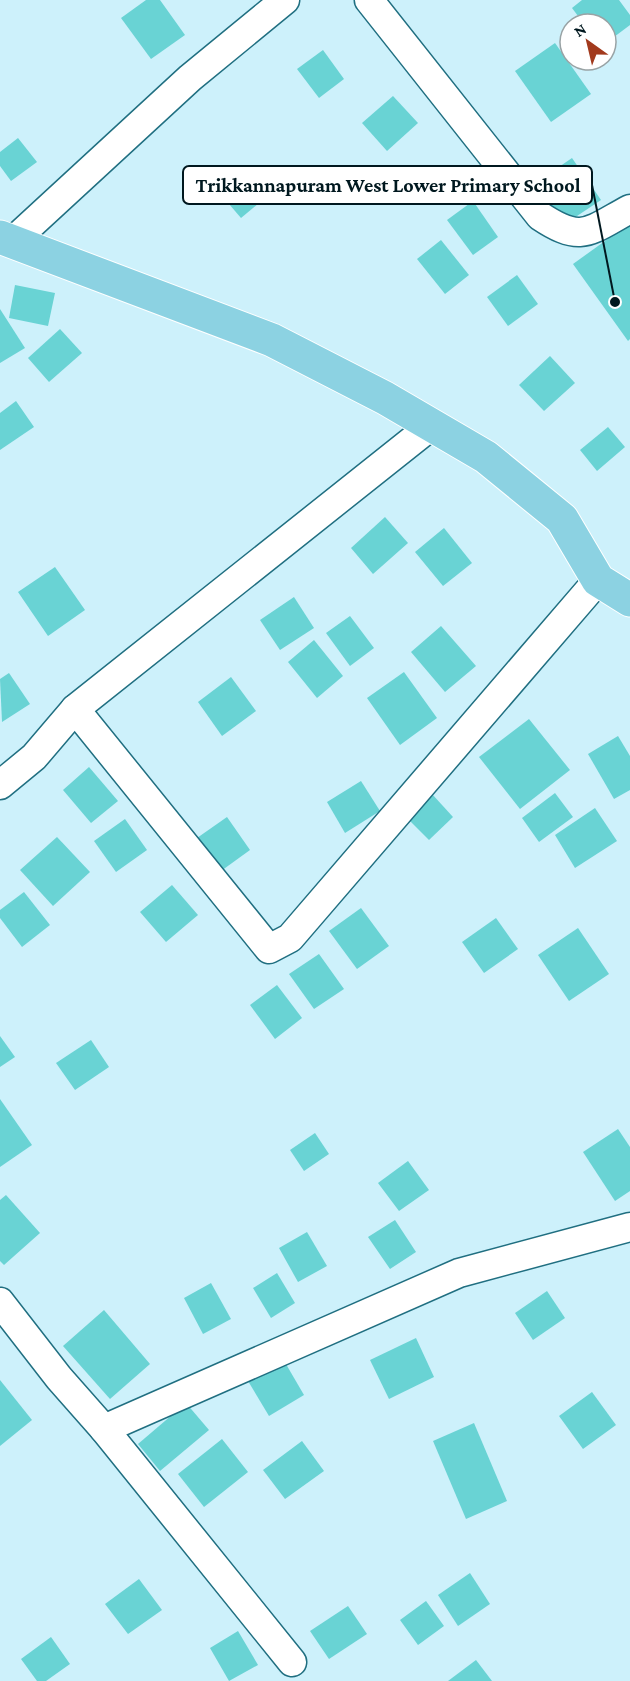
<svg xmlns="http://www.w3.org/2000/svg" width="630" height="1681" font-family="'Crimson Pro',serif">
<style>
.building{fill:#69d3d4}
.lines{fill:none;stroke-linecap:round;stroke-linejoin:round}
.street-casing{stroke:#206f81;stroke-width:31}
.primary-casing{stroke:#fff;stroke-width:35}
.street{stroke:#fff;stroke-width:28}
.primary{stroke:#8cd2e2;stroke-width:33}
.leader{fill:none;stroke:#00181f;stroke-width:2}
.callout-dot{fill:#00181f;stroke:#fff;stroke-width:2}
.callout{fill:#fff;stroke:#00181f;stroke-width:2}
.callout-label{font-size:20px;text-anchor:middle;font-weight:bold;fill:#00181f}
</style>
<rect width="100%" height="100%" fill="#cdf1fb"/>
<!-- building -->
<g class="building">
<polygon points="146,0 160,0 185,35 151,59 121,18"/>
<polygon points="582,0 619,0 630,15 630,25 606,43 606,24 584,24 572,8"/>
<polygon points="555,43 591,94 551,122 515,71"/>
<polygon points="323,50 344,79 319,98 297,69"/>
<polygon points="393,96 418,123 387,151 362,123"/>
<polygon points="18,138 37,162 11,181 0,166 0,152"/>
<polygon points="572,158 601,200 562,226 534,184"/>
<polygon points="241,170 265,198 241,218 217,190"/>
<polygon points="473,201 498,237 473,255 447,220"/>
<polygon points="630,223 630,339 628,341 573,264"/>
<polygon points="441,240 469,275 445,294 417,259"/>
<polygon points="517,275 538,304 508,326 487,297"/>
<polygon points="15,285 55,293 48,326 9,318"/>
<polygon points="0,309 25,348 0,363"/>
<polygon points="60,329 82,353 49,382 28,358"/>
<polygon points="550,356 575,383 544,411 519,385"/>
<polygon points="16,401 34,427 0,450 0,413"/>
<polygon points="608,427 625,447 597,471 580,450"/>
<polygon points="385,517 408,543 373,574 351,548"/>
<polygon points="444,528 472,563 443,586 415,552"/>
<polygon points="55,567 85,610 48,636 18,592"/>
<polygon points="294,597 314,628 280,650 260,620"/>
<polygon points="350,616 374,648 350,666 326,633"/>
<polygon points="441,626 476,666 445,692 411,652"/>
<polygon points="314,640 343,676 317,698 288,662"/>
<polygon points="404,672 437,718 400,745 367,698"/>
<polygon points="9,673 30,704 2,722 0,679"/>
<polygon points="231,677 256,711 222,736 198,702"/>
<polygon points="529,719 570,770 520,809 479,757"/>
<polygon points="618,736 630,756 630,790 614,799 588,754"/>
<polygon points="89,767 118,801 91,823 63,790"/>
<polygon points="361,781 380,811 345,833 327,802"/>
<polygon points="555,793 573,817 539,842 522,818"/>
<polygon points="432,794 453,817 429,840 407,818"/>
<polygon points="595,808 617,841 575,868 555,835"/>
<polygon points="227,817 250,850 221,871 197,838"/>
<polygon points="125,819 147,850 116,872 94,841"/>
<polygon points="57,837 90,872 53,906 20,870"/>
<polygon points="172,885 198,915 166,942 140,912"/>
<polygon points="24,892 50,925 22,947 0,918 0,910"/>
<polygon points="361,908 389,946 357,969 329,931"/>
<polygon points="496,918 518,949 484,973 462,942"/>
<polygon points="578,928 609,974 569,1001 538,955"/>
<polygon points="319,954 344,989 314,1009 289,974"/>
<polygon points="277,985 302,1018 275,1039 250,1005"/>
<polygon points="0,1036 15,1057 0,1067"/>
<polygon points="91,1040 109,1067 75,1090 56,1063"/>
<polygon points="0,1099 32,1145 0,1167"/>
<polygon points="618,1129 630,1147 630,1191 615,1201 583,1152"/>
<polygon points="315,1133 329,1154 304,1171 290,1150"/>
<polygon points="408,1161 429,1190 399,1211 378,1183"/>
<polygon points="6,1195 40,1233 4,1265 0,1261 0,1200"/>
<polygon points="395,1220 416,1252 390,1269 368,1237"/>
<polygon points="307,1232 327,1266 298,1282 279,1248"/>
<polygon points="277,1273 295,1303 271,1318 253,1288"/>
<polygon points="211,1283 231,1319 203,1334 184,1298"/>
<polygon points="547,1291 565,1318 533,1340 515,1313"/>
<polygon points="104,1310 150,1364 110,1399 63,1346"/>
<polygon points="416,1338 434,1377 389,1399 370,1360"/>
<polygon points="283,1359 304,1395 269,1416 248,1381"/>
<polygon points="0,1380 32,1420 0,1446"/>
<polygon points="592,1392 616,1425 583,1449 559,1416"/>
<polygon points="186,1403 209,1430 160,1471 138,1444"/>
<polygon points="474,1423 507,1501 466,1519 433,1441"/>
<polygon points="222,1439 248,1472 204,1507 178,1474"/>
<polygon points="302,1441 324,1471 285,1499 263,1470"/>
<polygon points="470,1573 490,1604 458,1626 438,1595"/>
<polygon points="139,1579 162,1610 128,1634 105,1604"/>
<polygon points="426,1601 444,1626 418,1645 400,1620"/>
<polygon points="348,1606 367,1634 329,1659 310,1631"/>
<polygon points="238,1631 258,1665 229,1681 210,1648"/>
<polygon points="51,1637 70,1664 46,1681 37,1681 21,1659"/>
<polygon points="476,1660 492,1681 448,1681"/>
</g>
<g class="lines">
<defs>
<g id="street">
<path d="M 369,0 L 540,216 C 582,244 589,231 630,209"/>
<polyline points="12,242 190,78 285,0"/>
<polyline points="75,709 269,949 290,938 598,580"/>
<polyline points="0,785 34,757 75,709 432,425"/>
<polyline points="0,1302 59,1378 104,1429 292,1662"/>
<polyline points="104,1429 459,1273 630,1227"/>
</g>
<polyline id="primary" points="0,237 272,340 385,398 486,457 562,519 598,580 630,600"/>
</defs>
<!-- street casing -->
<use href="#street" class="street-casing"/>
<!-- primary casing -->
<use href="#primary" class="primary-casing"/>
<!-- street -->
<use href="#street" class="street"/>
<!-- primary -->
<use href="#primary" class="primary"/>
</g>
<!-- callouts -->
<path class="leader" d="M615 302L592 185"/>
<circle class="callout-dot" cx="615" cy="302" r="6"/>
<rect class="callout" x="183" y="166" width="409" height="38" rx="6"/>
<g class="callout-label">
<text x="388" y="192">Trikkannapuram West Lower Primary School</text>
</g>
<!-- north arrow -->
<g transform="translate(588 42) rotate(326)"><circle r="28" fill="#ffffff" stroke="#99a3a5" stroke-width="1.5"/>
<path d="M0-4.5L10 22L0 15L-10 22Z" fill="#a23a1d"/>
<text y="-9" font-size="16" font-weight="bold" text-anchor="middle" fill="#00181f">N</text>
</g>
</svg>
